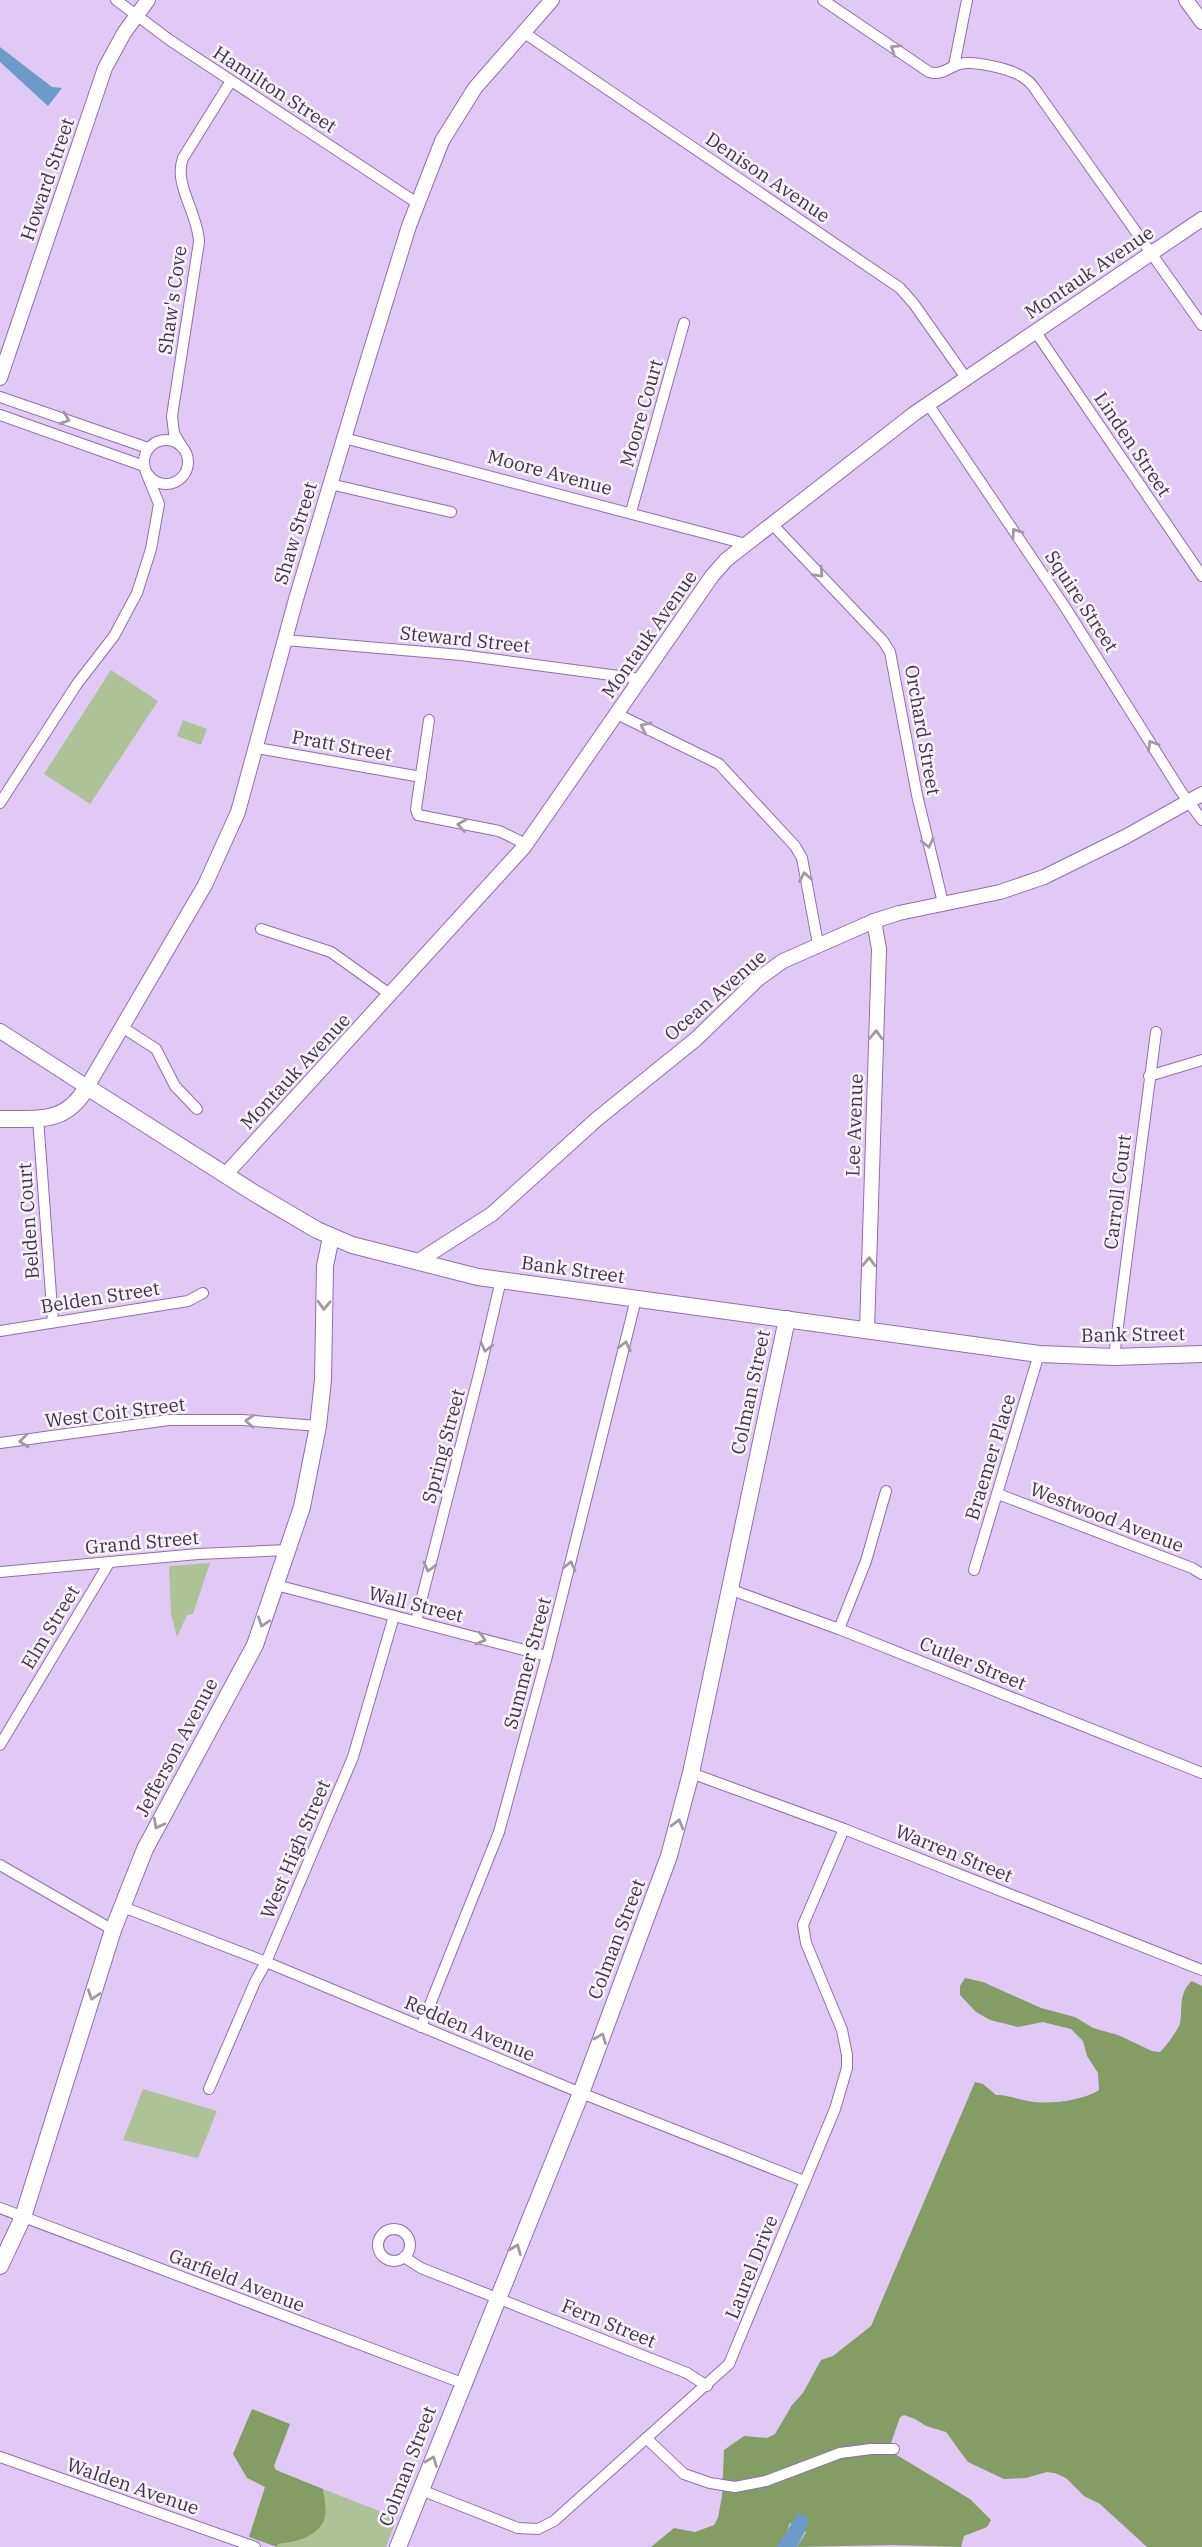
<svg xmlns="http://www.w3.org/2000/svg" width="1202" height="2547" font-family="'IBM Plex Serif',serif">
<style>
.green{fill:#aec297}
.forest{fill:#839d64}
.water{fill:#6c9bc9}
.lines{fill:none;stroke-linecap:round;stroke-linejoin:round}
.street-casing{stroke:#926db1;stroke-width:12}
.secondary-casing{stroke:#926db1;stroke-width:16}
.primary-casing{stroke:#926db1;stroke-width:18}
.street{stroke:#fff;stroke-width:10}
.secondary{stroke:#fff;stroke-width:14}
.primary{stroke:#fff;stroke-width:16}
.oneway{stroke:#a098a7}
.labels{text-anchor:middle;stroke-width:5;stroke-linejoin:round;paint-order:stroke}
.street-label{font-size:19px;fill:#41314f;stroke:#f7f3fb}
</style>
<rect width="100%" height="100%" fill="#e1c9f6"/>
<!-- green -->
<g class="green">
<polygon points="111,670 158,701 90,804 44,774"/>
<polygon points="183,720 207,729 201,745 177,736"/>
<polygon points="210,1563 193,1614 187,1615 177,1637 171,1614 169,1566"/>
<polygon points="143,2089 217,2111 198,2158 123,2140"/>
<polygon points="323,2489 397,2518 386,2547 277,2547 278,2544 325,2515"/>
</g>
<!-- forest -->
<g class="forest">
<path d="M 965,1978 L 983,1982 L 1041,2008 L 1075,2017 L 1093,2028 L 1118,2035 L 1152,2051 L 1160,2052 C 1165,2048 1178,2029 1180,2024 C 1183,2008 1178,1993 1192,1981 L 1202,1986 L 1202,2547 L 1147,2547 L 1100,2504 L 1084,2496 L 1066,2478 L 1055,2473 L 1047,2472 L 1026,2478 L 1004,2479 L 968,2462 L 946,2432 L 926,2426 L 915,2419 L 904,2415 L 900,2417 L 890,2446 L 895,2454 L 970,2499 L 991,2520 L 987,2527 L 964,2536 L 961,2547 L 893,2545 L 797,2547 L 806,2532 L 790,2523 L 784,2539 L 777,2547 L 651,2547 L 674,2528 L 695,2532 L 714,2525 L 718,2518 L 722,2496 L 724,2450 L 744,2436 L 767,2438 L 775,2434 L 792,2405 L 803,2393 L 821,2360 L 833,2356 L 871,2326 L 975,2082 L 983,2084 L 996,2095 C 1008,2095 1017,2099 1028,2101 C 1048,2105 1082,2101 1099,2090 L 1098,2073 L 1087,2056 L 1083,2041 L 1071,2029 L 1043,2022 L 1018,2027 L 990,2020 L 976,2012 L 960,1995 L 960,1986 Z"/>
<path d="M 252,2409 L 290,2424 L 274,2466 L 276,2470 L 323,2489 C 324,2498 327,2509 325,2517 C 320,2537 295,2542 278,2544 L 277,2547 L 249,2537 L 265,2487 L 247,2478 L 233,2454 Z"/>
</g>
<!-- water -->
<g class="water">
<polygon points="0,47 52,87 62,88 48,106 0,62"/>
<polygon points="798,2513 806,2516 809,2523 797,2547 777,2547"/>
</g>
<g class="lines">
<defs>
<g id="street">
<polyline points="116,0 171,41 417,203"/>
<path d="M 823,0 L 929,72 C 943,76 948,67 960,64 C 973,60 1010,69 1021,76 C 1028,80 1033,85 1037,92 L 1202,325"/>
<polyline points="523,32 900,288 914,304 966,378"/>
<polyline points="954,66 967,0"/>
<polyline points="1035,331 1202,576"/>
<polyline points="0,397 148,448"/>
<polyline points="928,404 1065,607 1180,790 1202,820"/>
<polyline points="0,415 144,466"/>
<polyline points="344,438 746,544"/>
<circle cx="166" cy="462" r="22"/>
<path d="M 182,447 L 174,433 L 172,416 L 199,242 C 198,213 173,184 183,158 L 231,81"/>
<polyline points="330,484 451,512"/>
<polyline points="631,512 684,323"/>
<polyline points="772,524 883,641 890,652 917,795 943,903"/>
<polyline points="285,640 461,655 641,679"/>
<polyline points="617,714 719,764 795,846 802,858 818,944"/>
<polyline points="429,720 416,809 418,815 499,831 526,844"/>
<polyline points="257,748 421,777"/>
<polyline points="0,803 77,684 114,636 137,593 151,549 159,504 146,472"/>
<polyline points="261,929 331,952 391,995"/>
<polyline points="122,1027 156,1049 175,1086 197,1109"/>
<polyline points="1149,1076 1202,1060"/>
<polyline points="38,1118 53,1322"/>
<polyline points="0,1331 188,1301 203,1293"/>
<polyline points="1114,1357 1156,1032"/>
<polyline points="0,1443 169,1420 242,1420 318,1426"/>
<polyline points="998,1494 1192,1568 1202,1574"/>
<polyline points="974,1570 1039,1354"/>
<polyline points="0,1572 198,1554 287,1550"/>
<polyline points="276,1585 547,1656"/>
<polyline points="729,1589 839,1629 1202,1773"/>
<polyline points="416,1621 480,1370 501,1280"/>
<polyline points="839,1629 866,1561 886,1491"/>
<polyline points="0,1745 109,1563"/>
<polyline points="691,1773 844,1829 1202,1970"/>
<polyline points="0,1865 113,1930"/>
<polyline points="123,1907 266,1962 581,2093 804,2181"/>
<polyline points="421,2027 499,1832 547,1656 636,1299"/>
<polyline points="209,2089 255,1982 266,1962 353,1757 394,1616"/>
<polyline points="0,2208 462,2383"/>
<circle cx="394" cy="2245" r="16"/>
<polyline points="404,2257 421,2268 687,2373 707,2386"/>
<polyline points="646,2438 684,2474 710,2483 735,2487 766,2481 840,2453 871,2449 894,2449"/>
<polyline points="0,2457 255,2547"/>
<polyline points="421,2490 518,2528 538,2529 554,2521 729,2364 835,2109 847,2068 847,2055 842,2030 806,1943 803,1925 844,1829"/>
</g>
<g id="secondary">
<polyline points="1186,0 1202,22"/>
<polyline points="0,378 105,68 124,33 148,0"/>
<polyline points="0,1031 87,1087 205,885 238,812 296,599 360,385 409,226 442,141 475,88 552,0"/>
<polyline points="225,1175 524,847 712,576 726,560 915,413 1202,219"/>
<polyline points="417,1262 492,1214 597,1119 696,1039 758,979 783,961 874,921 899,913 1000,892 1044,877 1125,837 1202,794"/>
<polyline points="867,1330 879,949 874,921"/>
</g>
<g id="primary">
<path d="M 0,1119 C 39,1118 65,1125 87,1087 L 254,1193 L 317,1230 L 352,1245 L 478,1277 L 1039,1354 L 1114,1357 L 1202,1354"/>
<polyline points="0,2266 23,2217 113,1930 145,1849 255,1645 302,1507 318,1426 323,1380 325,1266 331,1237"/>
<polyline points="398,2547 581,2093 669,1856 691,1773 787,1319"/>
</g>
</defs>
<!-- street casing -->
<use href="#street" class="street-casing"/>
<!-- secondary casing -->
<use href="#secondary" class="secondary-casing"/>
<!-- primary casing -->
<use href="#primary" class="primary-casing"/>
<!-- street -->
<use href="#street" class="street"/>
<!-- secondary -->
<use href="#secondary" class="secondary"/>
<!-- primary -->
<use href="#primary" class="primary"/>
</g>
<!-- one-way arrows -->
<defs><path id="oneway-chevron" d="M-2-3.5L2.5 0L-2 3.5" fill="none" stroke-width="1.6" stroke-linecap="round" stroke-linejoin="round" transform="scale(1.75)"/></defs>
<g class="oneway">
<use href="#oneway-chevron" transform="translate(895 49) rotate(-146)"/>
<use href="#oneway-chevron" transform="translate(65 419) rotate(19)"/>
<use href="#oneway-chevron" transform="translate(1016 533) rotate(-124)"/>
<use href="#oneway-chevron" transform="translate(819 573) rotate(47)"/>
<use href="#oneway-chevron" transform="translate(645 727) rotate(-154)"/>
<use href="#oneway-chevron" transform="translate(1152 745) rotate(-122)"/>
<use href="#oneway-chevron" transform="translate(462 825) rotate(-170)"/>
<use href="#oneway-chevron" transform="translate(928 843) rotate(77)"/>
<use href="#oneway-chevron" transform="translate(805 877) rotate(-101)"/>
<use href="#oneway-chevron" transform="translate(876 1035) rotate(-88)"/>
<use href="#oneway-chevron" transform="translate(869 1262) rotate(-88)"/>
<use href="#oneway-chevron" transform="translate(324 1305) rotate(92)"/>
<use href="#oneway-chevron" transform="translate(625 1346) rotate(-76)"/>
<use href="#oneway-chevron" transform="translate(486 1347) rotate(103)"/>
<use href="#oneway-chevron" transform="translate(250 1421) rotate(-176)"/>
<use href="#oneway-chevron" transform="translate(24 1441) rotate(174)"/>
<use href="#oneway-chevron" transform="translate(570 1566) rotate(-76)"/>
<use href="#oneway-chevron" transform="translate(429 1567) rotate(104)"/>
<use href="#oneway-chevron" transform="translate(263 1622) rotate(109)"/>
<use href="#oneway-chevron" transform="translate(481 1639) rotate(15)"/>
<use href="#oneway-chevron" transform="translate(158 1824) rotate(118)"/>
<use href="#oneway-chevron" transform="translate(678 1824) rotate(-75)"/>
<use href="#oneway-chevron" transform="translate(93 1995) rotate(108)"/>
<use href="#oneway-chevron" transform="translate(601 2038) rotate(-69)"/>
<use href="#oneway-chevron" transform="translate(516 2249) rotate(-68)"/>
<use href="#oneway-chevron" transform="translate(432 2461) rotate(-69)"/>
</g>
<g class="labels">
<!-- street labels -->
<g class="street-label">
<text transform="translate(275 89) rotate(33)" y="7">Hamilton Street</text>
<text transform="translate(768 177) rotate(34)" y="7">Denison Avenue</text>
<text transform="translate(47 179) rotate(-71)" y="7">Howard Street</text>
<text transform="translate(1089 272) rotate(-34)" y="7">Montauk Avenue</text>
<text transform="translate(172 300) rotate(-82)" y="7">Shaw's Cove</text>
<text transform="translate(641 413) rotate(-74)" y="7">Moore Court</text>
<text transform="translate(1133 444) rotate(56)" y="7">Linden Street</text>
<text transform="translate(550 472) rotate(15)" y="7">Moore Avenue</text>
<text transform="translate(295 533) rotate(-73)" y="7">Shaw Street</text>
<text transform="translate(1082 601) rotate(57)" y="7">Squire Street</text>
<text transform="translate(649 634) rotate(-55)" y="7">Montauk Avenue</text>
<text transform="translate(465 639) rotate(6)" y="7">Steward Street</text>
<text transform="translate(923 730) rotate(80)" y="7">Orchard Street</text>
<text transform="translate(342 745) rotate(10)" y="7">Pratt Street</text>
<text transform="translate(715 995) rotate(-41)" y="7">Ocean Avenue</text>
<text transform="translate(295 1071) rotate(-47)" y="7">Montauk Avenue</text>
<text transform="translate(854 1125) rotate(-88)" y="7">Lee Avenue</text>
<text transform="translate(1117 1192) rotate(-83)" y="7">Carroll Court</text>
<text transform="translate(28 1221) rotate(-94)" y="7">Belden Court</text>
<text transform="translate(573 1269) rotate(8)" y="7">Bank Street</text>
<text transform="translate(100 1297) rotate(-9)" y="7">Belden Street</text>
<text transform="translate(1133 1334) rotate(-1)" y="7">Bank Street</text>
<text transform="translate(750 1392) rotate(-78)" y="7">Colman Street</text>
<text transform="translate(115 1412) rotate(-7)" y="7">West Coit Street</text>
<text transform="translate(443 1446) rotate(-75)" y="7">Spring Street</text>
<text transform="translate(990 1457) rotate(-73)" y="7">Braemer Place</text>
<text transform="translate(1107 1517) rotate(21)" y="7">Westwood Avenue</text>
<text transform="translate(142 1542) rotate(-5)" y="7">Grand Street</text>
<text transform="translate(416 1604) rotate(14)" y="7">Wall Street</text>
<text transform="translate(50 1627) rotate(-59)" y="7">Elm Street</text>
<text transform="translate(527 1663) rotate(-75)" y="7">Summer Street</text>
<text transform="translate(973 1663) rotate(22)" y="7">Cutler Street</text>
<text transform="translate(176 1747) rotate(-62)" y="7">Jefferson Avenue</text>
<text transform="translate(295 1849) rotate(-67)" y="7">West High Street</text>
<text transform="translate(954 1853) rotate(22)" y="7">Warren Street</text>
<text transform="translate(616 1939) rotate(-69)" y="7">Colman Street</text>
<text transform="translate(470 2028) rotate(23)" y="7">Redden Avenue</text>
<text transform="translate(751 2267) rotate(-68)" y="7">Laurel Drive</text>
<text transform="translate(237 2280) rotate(21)" y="7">Garfield Avenue</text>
<text transform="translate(609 2323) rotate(22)" y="7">Fern Street</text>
<text transform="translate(407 2466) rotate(-69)" y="7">Colman Street</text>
<text transform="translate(133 2486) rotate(19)" y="7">Walden Avenue</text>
</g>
</g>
</svg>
